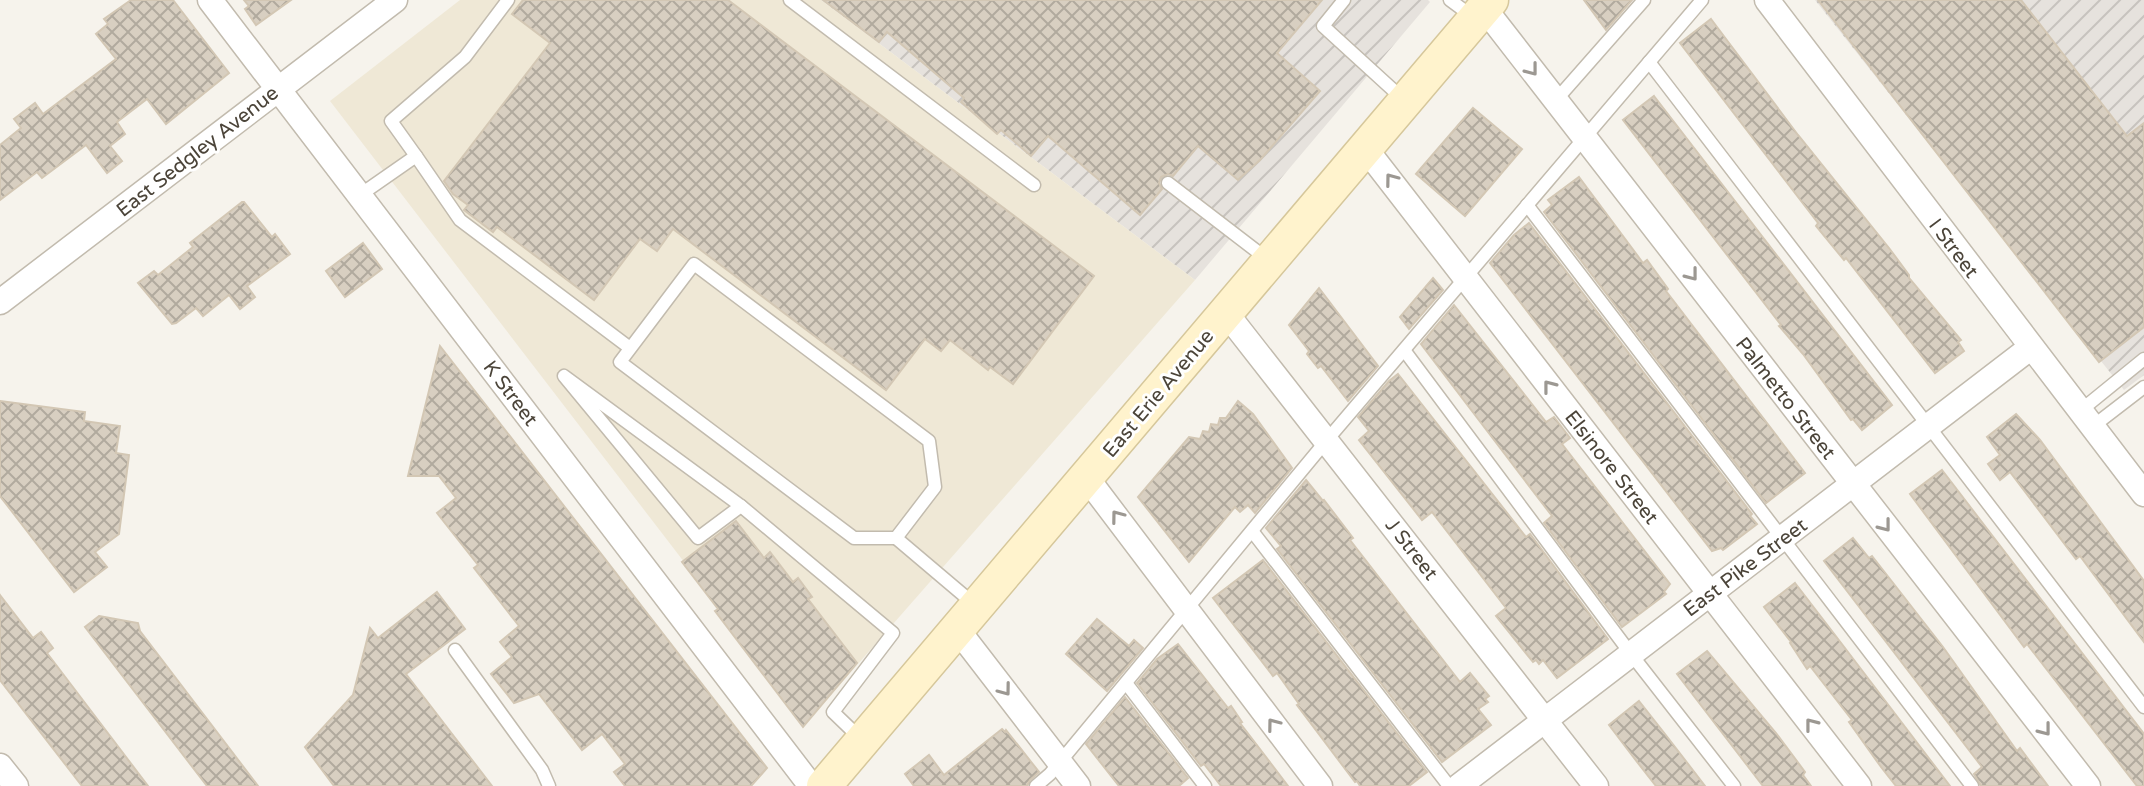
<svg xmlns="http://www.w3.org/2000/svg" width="2144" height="786" font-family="'Varela Round',sans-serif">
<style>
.industrial{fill:url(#industrial-furrows)}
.education{fill:#efe8d6}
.building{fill:url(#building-cross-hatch);stroke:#d3c7b4;stroke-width:2}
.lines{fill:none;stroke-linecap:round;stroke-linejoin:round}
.lane-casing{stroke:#c2bbae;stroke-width:15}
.street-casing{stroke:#c2bbae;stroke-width:27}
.secondary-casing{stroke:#d6c79b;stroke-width:37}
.lane{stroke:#fff;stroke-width:12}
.street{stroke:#fff;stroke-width:24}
.secondary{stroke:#fff3cd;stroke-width:34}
.oneway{stroke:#9c9892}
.labels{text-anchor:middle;stroke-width:6;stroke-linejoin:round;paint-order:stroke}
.street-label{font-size:20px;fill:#4b4439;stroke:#fff}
</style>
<defs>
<pattern id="industrial-furrows" width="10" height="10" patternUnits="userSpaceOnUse" patternTransform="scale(2)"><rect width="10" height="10" fill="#e6e2dd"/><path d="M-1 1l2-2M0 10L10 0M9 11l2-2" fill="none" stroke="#c7c3be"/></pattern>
<pattern id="building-cross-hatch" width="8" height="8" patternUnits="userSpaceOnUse" patternTransform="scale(2)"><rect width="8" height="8" fill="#d8cfc1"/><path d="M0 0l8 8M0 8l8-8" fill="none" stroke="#b1aa9e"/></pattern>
</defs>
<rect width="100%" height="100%" fill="#f6f3ec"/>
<!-- industrial -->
<g class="industrial">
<polygon points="821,0 1428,0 1430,2 1195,280"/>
<polygon points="1815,0 2144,0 2144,375 2124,390"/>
</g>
<!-- education -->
<polygon class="education" points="460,0 821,0 1195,280 807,722 330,101"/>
<!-- building -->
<g class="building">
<polygon points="131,0 173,0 229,73 166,124 147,99 117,122 125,134 110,146 122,161 107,173 86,145 42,178 37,172 0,200 0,145 21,128 14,119 35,103 43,114 116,59 96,34 108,24 104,19"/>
<polygon points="244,0 291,0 256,25 245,9 249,6"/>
<polygon points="523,0 728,0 1094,276 1013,384 990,367 988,370 950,340 941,351 925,339 886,390 673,229 657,251 640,239 594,300 497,227 493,232 464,210 468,205 453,194 444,181 550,43 512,14"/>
<polygon points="823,0 1322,0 1277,53 1320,91 1260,160 1238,180 1198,146 1173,176 1168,174 1161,177 1159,183 1162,189 1140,215 1048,136 1031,156 1001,130 997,134 961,102 964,98 887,32 879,42"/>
<polygon points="1584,0 1632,0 1606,30"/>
<polygon points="1818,0 2021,0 2127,136 2144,123 2144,327 2099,362"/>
<polygon points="1711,19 1798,135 1889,248 1909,275 1909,278 1961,340 1958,342 1964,351 1935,373 1846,258 1844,260 1816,226 1818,223 1680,43"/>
<polygon points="1654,96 1892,405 1862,430 1853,419 1851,420 1803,354 1779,326 1781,325 1623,120"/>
<polygon points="1473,108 1522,149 1465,216 1416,174"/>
<polygon points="1579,177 1643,263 1647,260 1668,289 1666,291 1805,473 1766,503 1544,212 1552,205 1548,200"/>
<polygon points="242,202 244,202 272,237 275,234 290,254 247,286 255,297 240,309 229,295 203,316 196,308 176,323 172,324 138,283 154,271 158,275 193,247 190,243"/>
<polygon points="1529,223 1752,514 1750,516 1757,524 1723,550 1721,548 1712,551 1490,263 1514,235"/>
<polygon points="363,243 382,269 345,297 326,271"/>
<polygon points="1433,278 1443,290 1409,329 1400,317"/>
<polygon points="1319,288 1378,366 1348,401 1321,366 1318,368 1307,354 1309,351 1289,325"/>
<polygon points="1454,305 1546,422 1554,417 1570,438 1562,444 1670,584 1664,592 1666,594 1622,627 1544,523 1552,516 1421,344"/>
<polygon points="440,346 767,768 751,786 625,786 614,772 625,764 602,734 582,750 539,694 514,703 491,674 512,657 500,642 519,626 474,568 478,565 437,513 456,498 439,476 408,476"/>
<polygon points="1398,374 1526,537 1530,534 1608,639 1557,678 1543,660 1539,664 1536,660 1533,662 1496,616 1506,608 1432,512 1422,520 1359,440 1369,431 1358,417 1389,381"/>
<polygon points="0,401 85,412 84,421 120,426 116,453 129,455 119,534 95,552 107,567 74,592 0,496"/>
<polygon points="1238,401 1253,414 1292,468 1255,513 1248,505 1240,512 1235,507 1189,562 1138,497 1189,437 1200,439 1203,431 1209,432 1211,424 1218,425 1220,418 1226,418"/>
<polygon points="2016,414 2040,440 2144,581 2144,642 2080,556 2076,559 2010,472 2000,480 1988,464 2000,455 1987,437"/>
<polygon points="1942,470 2144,734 2144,786 2137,786 2027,644 2024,647 1910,494"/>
<polygon points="1306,480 1323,501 1324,500 1353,538 1350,540 1460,682 1470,673 1489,696 1485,699 1488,702 1478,709 1491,725 1442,762 1277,549 1281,546 1266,528"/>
<polygon points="736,521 764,558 770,552 793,582 798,578 812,597 808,599 857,663 803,727 715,611 718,609 682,562"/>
<polygon points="1853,538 1869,558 1872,556 1943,647 2017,751 2020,748 2048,786 1981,786 1974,774 1982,767 1824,561"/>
<polygon points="1263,560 1427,772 1409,786 1360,786 1357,781 1355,782 1297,705 1299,704 1277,673 1273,676 1213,598"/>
<polygon points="1795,583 1835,635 1950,786 1896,786 1881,767 1849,722 1852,720 1810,666 1807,669 1790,643 1791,642 1764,607"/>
<polygon points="437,592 465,629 406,674 492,786 334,786 305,747 353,695 370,628 378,638"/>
<polygon points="0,595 33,638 41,632 53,648 47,653 148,786 82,786 0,680"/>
<polygon points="99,616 138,623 140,631 258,786 207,786 85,627"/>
<polygon points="1097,619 1129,646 1134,640 1143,648 1107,691 1066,654"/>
<polygon points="1178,644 1228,708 1231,706 1242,722 1240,723 1288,786 1221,786 1204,764 1201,766 1137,683 1157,659"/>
<polygon points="1707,651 1776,733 1805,772 1803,775 1811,786 1763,786 1677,674"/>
<polygon points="1125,697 1188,778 1179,786 1119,786 1086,744"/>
<polygon points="1639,701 1665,734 1705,786 1656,786 1634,758 1609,725"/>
<polygon points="1002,729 1005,732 1006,730 1039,772 1030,780 1027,786 914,786 905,774 929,755 944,775"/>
</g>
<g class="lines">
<defs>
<g id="lane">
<polyline points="790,0 1034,185"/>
<polyline points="1344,0 1323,26 1403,99"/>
<polyline points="1450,0 1473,17"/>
<polyline points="1649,62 2144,707"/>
<polyline points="1556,100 1644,0"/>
<polyline points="416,156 391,121 465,57 508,0"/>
<polyline points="1168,183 1267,259"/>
<polyline points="360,195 416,156 460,220 630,348"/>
<polyline points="1527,205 1972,786"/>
<polygon points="694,264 929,441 935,487 896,538 854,538 620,362"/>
<polyline points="1404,350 1631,654 1734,786"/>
<polygon points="564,376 741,506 698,538"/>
<polyline points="2080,411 2144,359"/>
<polyline points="2092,427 2144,387"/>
<polyline points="741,506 893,633 833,712 861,739"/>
<polyline points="1252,531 1449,786"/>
<polyline points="896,538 974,604"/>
<polyline points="455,650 542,770 549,786"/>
<polyline points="1126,683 1205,786"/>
<polyline points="1036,786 1050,774 1327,440 1702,0"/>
</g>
<g id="street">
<polyline points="210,0 811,786"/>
<polyline points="1767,0 2144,494"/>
<polyline points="1484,8 2088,786"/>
<polyline points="1365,148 1859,786"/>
<polyline points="0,302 395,0"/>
<polyline points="1226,313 1596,786"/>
<polyline points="1086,477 1320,786"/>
<polyline points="957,629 1078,786"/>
<polyline points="0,766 16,786"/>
<polyline points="1459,786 2030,348"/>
</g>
<polyline id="secondary" points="824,786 1491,0"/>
</defs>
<!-- lane casing -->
<use href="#lane" class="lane-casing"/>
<!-- street casing -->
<use href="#street" class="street-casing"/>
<!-- secondary casing -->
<use href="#secondary" class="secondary-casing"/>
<!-- lane -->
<use href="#lane" class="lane"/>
<!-- street -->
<use href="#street" class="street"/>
<!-- secondary -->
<use href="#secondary" class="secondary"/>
</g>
<!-- one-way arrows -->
<defs><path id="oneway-chevron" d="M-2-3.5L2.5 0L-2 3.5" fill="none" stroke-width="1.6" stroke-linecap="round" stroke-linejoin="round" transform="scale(2)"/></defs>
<g class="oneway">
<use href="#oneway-chevron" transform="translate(1532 70) rotate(52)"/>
<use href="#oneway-chevron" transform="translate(1391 179) rotate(-127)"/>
<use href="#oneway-chevron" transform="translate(1692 275) rotate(52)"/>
<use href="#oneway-chevron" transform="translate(1549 386) rotate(-128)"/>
<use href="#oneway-chevron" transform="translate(1117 516) rotate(-127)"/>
<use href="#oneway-chevron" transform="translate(1885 526) rotate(52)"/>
<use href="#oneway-chevron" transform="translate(1005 690) rotate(53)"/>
<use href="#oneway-chevron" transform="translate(1273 724) rotate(-127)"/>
<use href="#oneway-chevron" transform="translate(1811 724) rotate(-128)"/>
<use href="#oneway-chevron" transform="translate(2045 730) rotate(52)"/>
</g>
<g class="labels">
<!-- street labels -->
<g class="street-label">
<text transform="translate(197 151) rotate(-38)" y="7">East Sedgley Avenue</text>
<text transform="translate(1954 248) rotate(53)" y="7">I Street</text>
<text transform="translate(511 393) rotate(53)" y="7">K Street</text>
<text transform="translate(1158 393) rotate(-50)" y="7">East Erie Avenue</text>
<text transform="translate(1786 398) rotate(52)" y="7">Palmetto Street</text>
<text transform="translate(1612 467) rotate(52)" y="7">Elsinore Street</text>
<text transform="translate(1412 549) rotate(52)" y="7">J Street</text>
<text transform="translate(1745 567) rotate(-37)" y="7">East Pike Street</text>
</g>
</g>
</svg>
